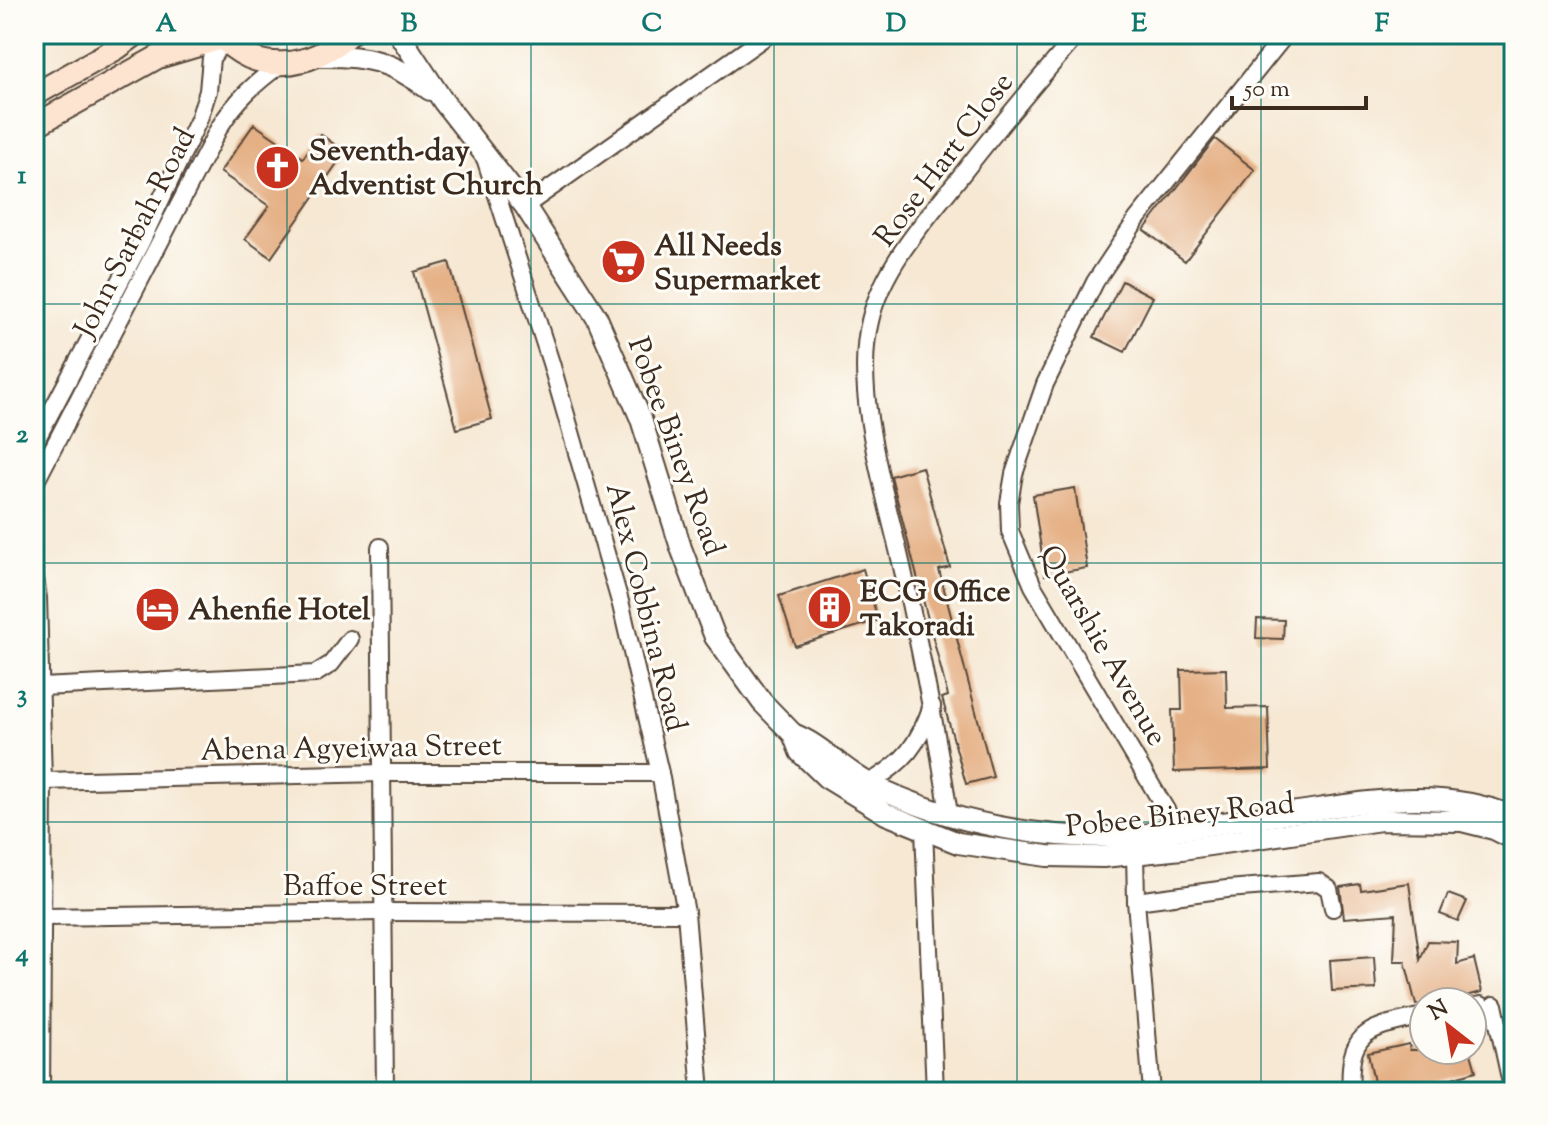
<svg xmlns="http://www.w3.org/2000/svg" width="1548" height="1126" font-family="'Sorts Mill Goudy',serif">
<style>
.building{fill:#e5b085}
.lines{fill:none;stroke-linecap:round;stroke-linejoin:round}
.minor-casing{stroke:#574639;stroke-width:20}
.tertiary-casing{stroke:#574639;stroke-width:24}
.secondary-casing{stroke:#574639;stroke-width:26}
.minor{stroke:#fff;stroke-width:16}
.tertiary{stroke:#fff;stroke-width:20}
.secondary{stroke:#fde4d1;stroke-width:22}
.grid{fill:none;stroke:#0f766e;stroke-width:2;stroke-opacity:0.55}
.labels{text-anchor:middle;stroke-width:6;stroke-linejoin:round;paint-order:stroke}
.poi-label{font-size:30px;font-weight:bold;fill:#3b2a1e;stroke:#fdfcf7;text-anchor:start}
.street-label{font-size:30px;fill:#3b2a1e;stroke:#fdfcf7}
.neatline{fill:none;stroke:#0f766e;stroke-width:3}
.grid-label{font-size:26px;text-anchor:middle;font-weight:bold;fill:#0f766e}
</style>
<rect width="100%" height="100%" fill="#fdfcf7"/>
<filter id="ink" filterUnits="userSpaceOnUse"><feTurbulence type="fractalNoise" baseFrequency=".0125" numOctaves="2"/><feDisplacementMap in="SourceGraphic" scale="16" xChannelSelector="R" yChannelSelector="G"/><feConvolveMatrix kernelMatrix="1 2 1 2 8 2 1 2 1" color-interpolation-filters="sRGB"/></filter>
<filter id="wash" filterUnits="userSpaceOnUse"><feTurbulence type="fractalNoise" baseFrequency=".006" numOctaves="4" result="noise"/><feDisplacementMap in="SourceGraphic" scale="32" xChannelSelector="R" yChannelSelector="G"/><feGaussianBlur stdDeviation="1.8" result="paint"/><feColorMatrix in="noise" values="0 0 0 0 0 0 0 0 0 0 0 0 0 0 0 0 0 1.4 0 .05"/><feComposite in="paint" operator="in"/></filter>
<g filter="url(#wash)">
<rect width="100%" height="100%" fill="#f6e8d3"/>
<g id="blocks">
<!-- building -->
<g class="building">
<polygon points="254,124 303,158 320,134 345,152 271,258 245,239 269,206 220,172"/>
<polygon points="1215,139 1255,170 1185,261 1144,230"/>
<polygon points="449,262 492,419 457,429 414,272"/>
<polygon points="1122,281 1153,297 1125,352 1094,337"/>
<polygon points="922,467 950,567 939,570 993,777 966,784 942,698 948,696 891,476"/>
<polygon points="1075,488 1087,568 1045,575 1033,495"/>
<polygon points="863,569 878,620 795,646 779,596"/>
<polygon points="1257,619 1284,620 1283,639 1256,638"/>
<polygon points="1226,669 1227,708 1268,707 1270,769 1174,772 1172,710 1182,710 1181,670"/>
<polygon points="1409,883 1420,960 1428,941 1458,942 1457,964 1474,959 1482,992 1442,1002 1416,1005 1405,961 1394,961 1396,914 1344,918 1340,887 1360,884 1361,890"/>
<polygon points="1448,894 1467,901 1458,921 1440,914"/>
<polygon points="1374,957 1376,989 1332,991 1330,960"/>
<polygon points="1409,1044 1410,1050 1470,1050 1476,1071 1442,1081 1376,1092 1368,1053"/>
</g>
</g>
</g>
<g filter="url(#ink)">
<use href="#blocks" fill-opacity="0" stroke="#574639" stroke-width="2"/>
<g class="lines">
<defs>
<g id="minor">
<polyline points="485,158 551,363 621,605 660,773 686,913 701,1092"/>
<polyline points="525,206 769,34"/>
<polyline points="34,444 140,244 199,119 208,91 211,58 225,40"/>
<path d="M 34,485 L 219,128 C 236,100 255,83 281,64"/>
<polyline points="380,547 385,1092"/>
<polyline points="34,571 38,598 43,781 41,1092"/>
<polyline points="41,687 315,674 331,664 350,639"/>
<polyline points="43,781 383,773 660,773"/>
<path d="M 869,783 C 905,762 918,745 932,706"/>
<path d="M 949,814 C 937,732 921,652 903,571 C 887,498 852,394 870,321 C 882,268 925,220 959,178 C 997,129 1037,81 1078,34"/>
<polyline points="924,830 935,1092"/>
<polyline points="1178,830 1033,586 1010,531 1009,503 1014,474 1045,384 1095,282 1137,219 1286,34"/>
<polyline points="1135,853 1136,901 1152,1092"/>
<polyline points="1136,901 1227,889 1319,882 1329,889 1333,908"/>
<polyline points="43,917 384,912 686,913"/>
<polyline points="1494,1005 1513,1092"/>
<polyline points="1472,1007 1481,1005"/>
<path d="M 1351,1092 C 1347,1029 1369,1028 1424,1016"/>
</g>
<g id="tertiary">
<polyline points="399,34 443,101 525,206 597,318 641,419 681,548 715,637 762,702 793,734 800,752 827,778 886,814 958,843 1047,856 1103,857 1182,849 1381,820 1462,821 1494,829 1514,839"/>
<path d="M 319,56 C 366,55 392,61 430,90"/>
<path d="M 793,734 C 822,745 842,770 870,784 C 950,824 1045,841 1134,836 C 1187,828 1239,821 1291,813 C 1368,802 1439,786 1514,817"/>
</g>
<g id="secondary">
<path d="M 219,34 C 255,77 311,69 349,34"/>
<polyline points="34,95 117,48 136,34"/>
<polyline points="34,126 158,57 222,38"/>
</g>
</defs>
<!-- minor casing -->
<use href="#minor" class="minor-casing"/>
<!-- tertiary casing -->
<use href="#tertiary" class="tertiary-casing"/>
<!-- secondary casing -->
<use href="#secondary" class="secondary-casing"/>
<!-- minor -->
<use href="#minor" class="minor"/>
<!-- tertiary -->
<use href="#tertiary" class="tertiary"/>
<!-- secondary -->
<use href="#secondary" class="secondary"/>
</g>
</g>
<!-- grid -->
<path class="grid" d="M 287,34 L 287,1092M 531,34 L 531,1092M 774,34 L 774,1092M 1017,34 L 1017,1092M 1261,34 L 1261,1092M 34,304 L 1514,304M 34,563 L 1514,563M 34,822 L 1514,822"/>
<!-- icons -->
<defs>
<symbol id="church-disc" viewBox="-11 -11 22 22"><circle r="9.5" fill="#c8321e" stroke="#fdfcf7"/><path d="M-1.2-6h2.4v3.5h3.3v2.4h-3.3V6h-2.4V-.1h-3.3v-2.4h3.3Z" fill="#fff"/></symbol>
<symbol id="supermarket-disc" viewBox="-11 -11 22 22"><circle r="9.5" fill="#c8321e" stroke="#fdfcf7"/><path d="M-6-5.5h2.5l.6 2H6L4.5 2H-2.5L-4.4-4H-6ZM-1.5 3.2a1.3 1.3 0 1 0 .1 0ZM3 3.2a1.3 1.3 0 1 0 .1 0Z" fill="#fff"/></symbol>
<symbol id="building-disc" viewBox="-11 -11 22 22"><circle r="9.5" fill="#c8321e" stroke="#fdfcf7"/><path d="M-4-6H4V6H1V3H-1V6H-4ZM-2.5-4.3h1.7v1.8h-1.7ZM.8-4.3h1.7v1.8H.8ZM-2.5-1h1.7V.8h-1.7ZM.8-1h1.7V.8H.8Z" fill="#fff"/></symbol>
<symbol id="hotel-disc" viewBox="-11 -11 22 22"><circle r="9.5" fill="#c8321e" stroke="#fdfcf7"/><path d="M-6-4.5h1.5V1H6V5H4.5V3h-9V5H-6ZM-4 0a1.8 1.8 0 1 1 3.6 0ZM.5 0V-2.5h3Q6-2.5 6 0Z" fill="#fff"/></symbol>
</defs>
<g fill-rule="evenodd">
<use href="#church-disc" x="252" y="142" width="51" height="51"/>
<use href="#supermarket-disc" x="598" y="236" width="51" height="51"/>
<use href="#building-disc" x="804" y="582" width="51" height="51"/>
<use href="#hotel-disc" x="132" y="584" width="51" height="51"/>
</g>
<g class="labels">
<!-- poi labels -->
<g class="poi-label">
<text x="309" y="160">Seventh-day<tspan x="309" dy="34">Adventist Church</tspan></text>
<text x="654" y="255">All Needs<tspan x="654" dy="34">Supermarket</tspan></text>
<text x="860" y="601">ECG Office<tspan x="860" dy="34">Takoradi</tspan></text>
<text x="188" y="619">Ahenfie Hotel</text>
</g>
<!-- street labels -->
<g class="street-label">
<text transform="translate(943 159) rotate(-53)" y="10">Rose Hart Close</text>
<text transform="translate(134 232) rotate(-63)" y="10">John Sarbah Road</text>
<text transform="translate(677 446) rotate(70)" y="10">Pobee Biney Road</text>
<text transform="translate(647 607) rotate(76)" y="10">Alex Cobbina Road</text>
<text transform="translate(1104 645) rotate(60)" y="10">Quarshie Avenue</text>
<text transform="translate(351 747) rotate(-1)" y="10">Abena Agyeiwaa Street</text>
<text transform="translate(1180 814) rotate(-6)" y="10">Pobee Biney Road</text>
<text x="365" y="895">Baffoe Street</text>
</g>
</g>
<!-- margin -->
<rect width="1548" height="1126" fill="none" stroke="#fdfcf7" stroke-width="88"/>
<!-- north arrow -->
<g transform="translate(1448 1026) rotate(329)"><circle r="38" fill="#fdfcf7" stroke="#afa8a0" stroke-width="2"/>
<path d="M0-6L14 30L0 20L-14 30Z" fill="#c8321e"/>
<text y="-12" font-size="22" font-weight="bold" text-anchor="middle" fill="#3b2a1e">N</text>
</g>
<!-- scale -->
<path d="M1232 96v12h134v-12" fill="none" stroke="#3b2a1e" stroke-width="4"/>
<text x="1244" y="96" font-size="24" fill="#3b2a1e" stroke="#fdfcf7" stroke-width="6" paint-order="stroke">50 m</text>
<rect x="44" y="44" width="1460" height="1038" class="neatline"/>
<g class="grid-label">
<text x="166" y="31">A</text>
<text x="409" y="31">B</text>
<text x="652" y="31">C</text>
<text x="896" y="31">D</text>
<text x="1139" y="31">E</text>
<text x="1382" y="31">F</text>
<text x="22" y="183">1</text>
<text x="22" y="442">2</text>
<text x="22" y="702">3</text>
<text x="22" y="961">4</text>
</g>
</svg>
